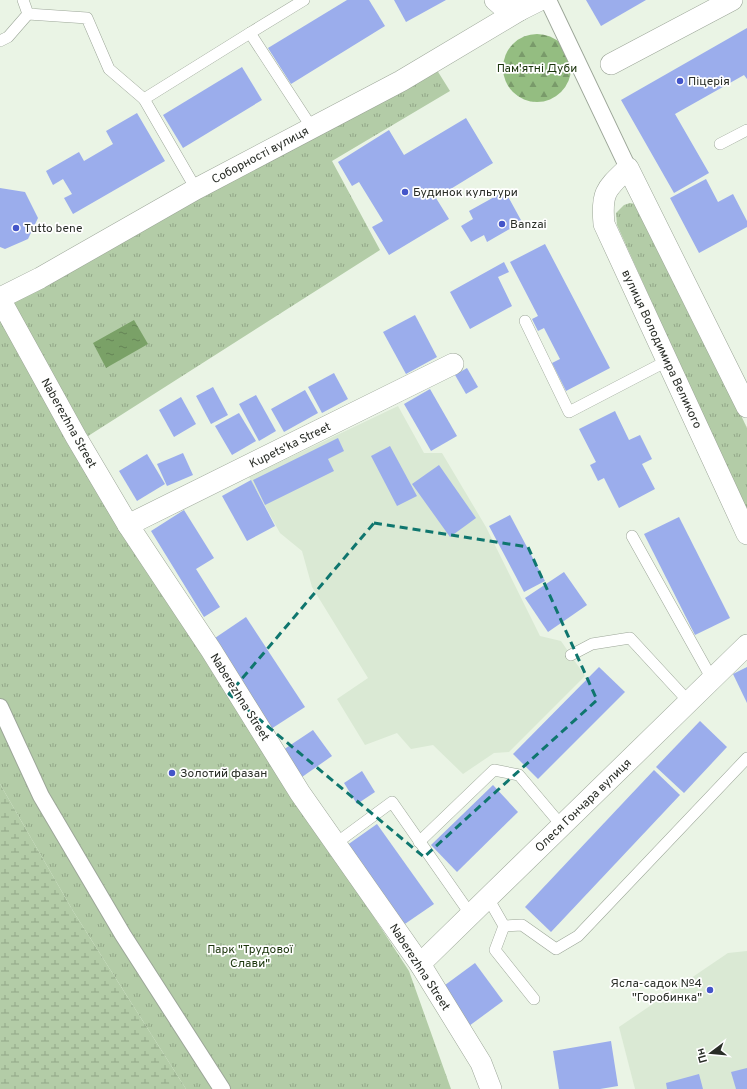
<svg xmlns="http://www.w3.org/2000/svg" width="747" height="1089" font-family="Overpass,sans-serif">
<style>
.built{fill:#dae9d4}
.grass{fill:url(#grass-tufts)}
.forest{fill:url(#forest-firs)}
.wetland{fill:url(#wetland-marsh)}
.water{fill:url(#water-ripples)}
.building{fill:#9badec}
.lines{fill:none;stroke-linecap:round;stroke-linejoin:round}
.service-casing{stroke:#9ca698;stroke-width:12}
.pedestrian-casing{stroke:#9ca698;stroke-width:18}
.minor-casing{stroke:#9ca698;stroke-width:22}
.service{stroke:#fff;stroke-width:11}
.pedestrian{stroke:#fff;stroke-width:16}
.minor{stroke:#fff;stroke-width:21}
.marked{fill:none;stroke:#0f766e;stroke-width:3;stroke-dasharray:8 5;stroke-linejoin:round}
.poi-dot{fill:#4455c9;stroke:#fff;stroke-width:1.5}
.labels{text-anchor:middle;stroke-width:3.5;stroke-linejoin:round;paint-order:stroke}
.park-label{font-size:12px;fill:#1b350c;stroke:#fff}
.poi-label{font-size:12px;fill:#292d27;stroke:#fff;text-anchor:start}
.street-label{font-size:12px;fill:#292d27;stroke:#fff}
</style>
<defs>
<pattern id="grass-tufts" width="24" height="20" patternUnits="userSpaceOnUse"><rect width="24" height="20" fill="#b3cca7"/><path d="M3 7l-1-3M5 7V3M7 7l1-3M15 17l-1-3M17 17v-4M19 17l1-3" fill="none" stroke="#92a688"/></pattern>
<pattern id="forest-firs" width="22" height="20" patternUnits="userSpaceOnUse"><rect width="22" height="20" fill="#94bd81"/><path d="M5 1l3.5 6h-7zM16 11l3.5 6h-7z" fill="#799a6a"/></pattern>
<pattern id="wetland-marsh" width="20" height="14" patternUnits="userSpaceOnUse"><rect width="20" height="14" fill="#b3cca7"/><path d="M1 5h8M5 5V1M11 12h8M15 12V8" fill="none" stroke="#92a688"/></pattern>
<pattern id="water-ripples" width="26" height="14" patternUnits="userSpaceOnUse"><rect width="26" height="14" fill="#7aa167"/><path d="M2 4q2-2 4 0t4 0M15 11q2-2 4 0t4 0" fill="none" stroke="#648455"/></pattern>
</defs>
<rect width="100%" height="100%" fill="#eaf4e5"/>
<!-- built -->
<g class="built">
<polygon points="398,406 424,453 442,453 486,527 540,636 561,641 585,676 509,752 494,753 463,774 433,745 411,749 397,733 365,745 337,699 368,678 312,587 302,551 280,533 249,477"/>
<polygon points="747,951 747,1089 635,1089 619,1027 728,953"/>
</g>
<!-- grass -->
<g class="grass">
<polygon points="435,67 450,91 332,161 380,250 74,445 183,623 409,971 451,1089 186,1089 73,911 0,784 0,308"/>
<polygon points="630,203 635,204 644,212 747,428 747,514 617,225 616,213 624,205"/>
</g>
<!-- forest -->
<circle class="forest" cx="537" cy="68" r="34"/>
<!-- wetland -->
<polygon class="wetland" points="0,784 73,911 186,1089 0,1089"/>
<!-- water -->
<polygon class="water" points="134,320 148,344 106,368 93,343"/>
<!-- building -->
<g class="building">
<polygon points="347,0 369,0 385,26 291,84 268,48"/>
<polygon points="394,0 446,0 406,22"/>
<polygon points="586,0 646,0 601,26"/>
<polygon points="747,28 747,79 744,75 675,114 709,173 674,193 621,100"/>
<polygon points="242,67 262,100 183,148 163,115"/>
<polygon points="137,113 165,161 73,214 64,198 72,194 63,179 53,185 46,171 79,152 84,161 113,144 106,131"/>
<polygon points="466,118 493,163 436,198 449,219 389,255 372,227 383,221 359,182 352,186 338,162 389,130 404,155"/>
<polygon points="706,179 718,202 733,194 747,221 747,227 699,253 670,198"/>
<polygon points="0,188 25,192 38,218 28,239 5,249 0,247"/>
<polygon points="505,191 522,222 487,242 484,235 471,242 461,226 473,219 469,211"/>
<polygon points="545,244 610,368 566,391 552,363 560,359 544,328 538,331 532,319 538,316 510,262"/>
<polygon points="504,262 509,272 498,277 512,306 470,329 450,292"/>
<polygon points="415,315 437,357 406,374 383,332"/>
<polygon points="467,368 478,387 466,394 455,375"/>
<polygon points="334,373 348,399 322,413 308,387"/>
<polygon points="213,387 228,415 211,424 196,396"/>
<polygon points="430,389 457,436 431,451 404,404"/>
<polygon points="305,390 318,413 284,432 271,409"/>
<polygon points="256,395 276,431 259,441 239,404"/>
<polygon points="181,397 196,424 174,437 159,410"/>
<polygon points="615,411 629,440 640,435 652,459 642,464 655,489 619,508 604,478 598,481 590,465 596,462 579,429"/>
<polygon points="239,413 256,441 232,455 215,426"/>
<polygon points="338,438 344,451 328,459 334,471 265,505 253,480"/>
<polygon points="390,446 417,496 397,506 371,456"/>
<polygon points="183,453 193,475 167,486 157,464"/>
<polygon points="147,454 165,484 137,501 119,471"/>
<polygon points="439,465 476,518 450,537 412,484"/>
<polygon points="251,480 275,526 247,541 222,496"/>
<polygon points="184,510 214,558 196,569 220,607 204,617 151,531"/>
<polygon points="510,515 545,581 524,592 489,526"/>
<polygon points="679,517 730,618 695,635 644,534"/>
<polygon points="564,572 587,605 548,632 525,598"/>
<polygon points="246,617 305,707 271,729 212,640"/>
<polygon points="599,667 625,692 538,779 513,754"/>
<polygon points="747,667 747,703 733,674"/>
<polygon points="700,721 727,747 684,793 656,767"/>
<polygon points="313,730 332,756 302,777 283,750"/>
<polygon points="654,770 680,795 551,932 525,907"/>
<polygon points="362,771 375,792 357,804 344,783"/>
<polygon points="493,785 518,812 457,872 431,845"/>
<polygon points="377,824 434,904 399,928 343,848"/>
<polygon points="475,963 503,1001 469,1026 441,988"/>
<polygon points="611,1041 618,1086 600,1089 559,1089 553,1051"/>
<polygon points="747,1068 747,1089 736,1089 731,1072"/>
<polygon points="699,1074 703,1089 667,1089 666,1083"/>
</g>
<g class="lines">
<defs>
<g id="service">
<polyline points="23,0 28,14 87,18 109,69 144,99"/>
<polyline points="304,0 250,33 312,128"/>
<polyline points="0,41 8,37 28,14"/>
<polyline points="720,144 747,130"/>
<polyline points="196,189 144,99 250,33"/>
<polyline points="525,321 569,412 667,361"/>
<polyline points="632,536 712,679"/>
<polyline points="571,655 592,644 630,638 689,702"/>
<polyline points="419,842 494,770 519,775 562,826"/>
<polyline points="335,844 392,802 471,915"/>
<polyline points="488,898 504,926 495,950 534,999"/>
<polyline points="504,926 522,925 556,949 578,936 747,758"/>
</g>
<g id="pedestrian">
<polyline points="548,0 628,168"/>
<polyline points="0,707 41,796 123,935 222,1089"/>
</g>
<g id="minor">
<polyline points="495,0 502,6 520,10 540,0"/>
<polyline points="611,64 732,0"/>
<polyline points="0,298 40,278 196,189 401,81 520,10"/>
<polyline points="0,299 76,437 128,525 211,650 300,793 420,964 481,1063 491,1089"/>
<path d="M 747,407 L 628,168 C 606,189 601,192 604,224 L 747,534"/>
<polyline points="128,525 453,364"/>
<polyline points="420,964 747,645"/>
</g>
</defs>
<!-- service casing -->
<use href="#service" class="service-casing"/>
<!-- pedestrian casing -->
<use href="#pedestrian" class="pedestrian-casing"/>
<!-- minor casing -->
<use href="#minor" class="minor-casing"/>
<!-- service -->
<use href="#service" class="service"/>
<!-- pedestrian -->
<use href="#pedestrian" class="pedestrian"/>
<!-- minor -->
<use href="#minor" class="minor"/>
</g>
<!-- marked area -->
<path class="marked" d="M 374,523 L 528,547 L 597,700 L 424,857 L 229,694 Z"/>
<!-- markers -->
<g class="poi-dot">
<circle cx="680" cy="81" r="4"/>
<circle cx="405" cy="192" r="4"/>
<circle cx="502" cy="224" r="4"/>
<circle cx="16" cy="228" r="4"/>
<circle cx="172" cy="773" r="4"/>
<circle cx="710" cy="990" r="4"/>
</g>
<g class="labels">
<!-- park labels -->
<g class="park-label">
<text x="537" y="72">Пам'ятні Дуби</text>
<text x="250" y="953">Парк "Трудової<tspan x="250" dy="14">Слави"</tspan></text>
</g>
<!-- poi labels -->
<g class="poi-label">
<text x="688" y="85">Піцерія</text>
<text x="413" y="196">Будинок культури</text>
<text x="510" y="228">Banzai</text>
<text x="24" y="232">Tutto bene</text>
<text x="180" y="777">Золотий фазан</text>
<text x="702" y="987" text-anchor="end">Ясла-садок №4<tspan x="702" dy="14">"Горобинка"</tspan></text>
</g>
<!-- street labels -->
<g class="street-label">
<text transform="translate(260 155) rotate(-28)" y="4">Соборності вулиця</text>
<text transform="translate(662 349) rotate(65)" y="4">вулиця Володимира Великого</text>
<text transform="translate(69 423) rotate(61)" y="4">Naberezhna Street</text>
<text transform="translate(290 445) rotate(-26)" y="4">Kupets'ka Street</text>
<text transform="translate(240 697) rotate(58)" y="4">Naberezhna Street</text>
<text transform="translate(583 805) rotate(-44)" y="4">Олеся Гончара вулиця</text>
<text transform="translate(420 967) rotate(57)" y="4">Naberezhna Street</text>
</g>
</g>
<!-- north arrow -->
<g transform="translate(711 1053) rotate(254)" stroke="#ffffff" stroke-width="3" paint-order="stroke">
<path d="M0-3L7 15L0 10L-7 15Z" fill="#292d27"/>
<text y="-6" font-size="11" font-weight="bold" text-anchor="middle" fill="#292d27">Пн</text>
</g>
</svg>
